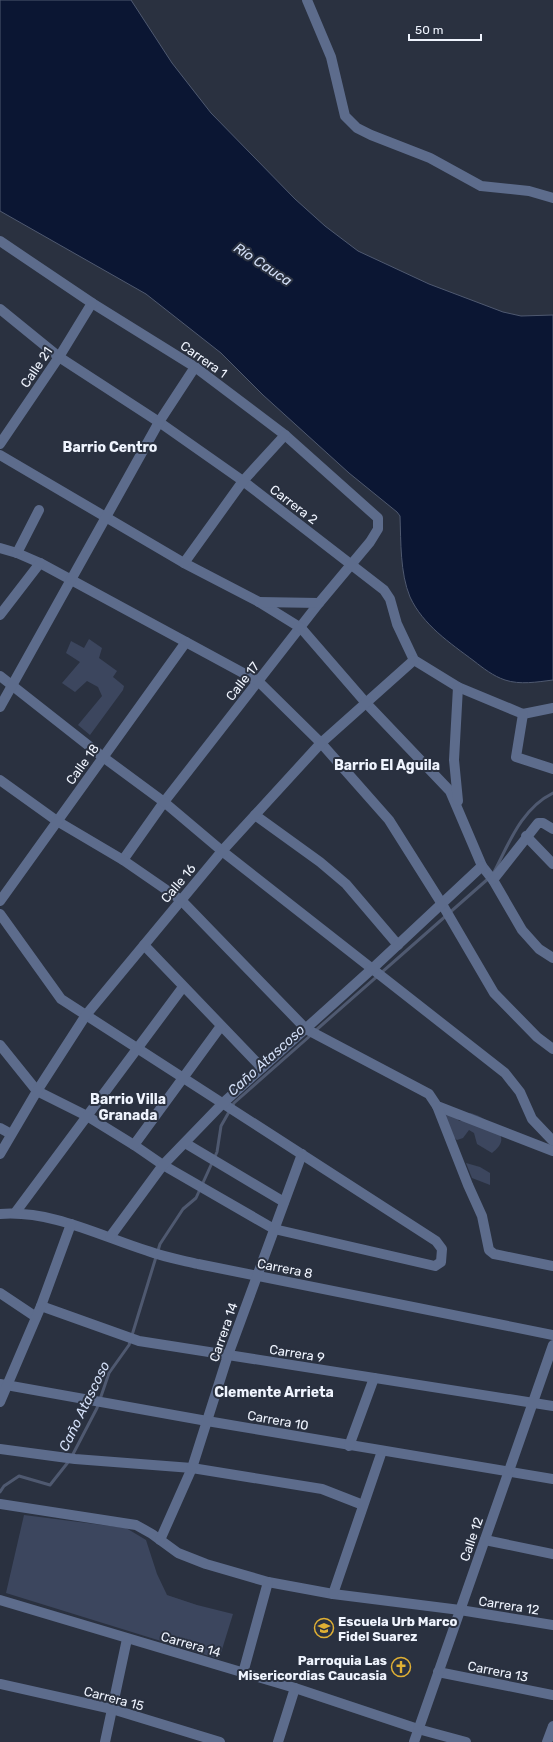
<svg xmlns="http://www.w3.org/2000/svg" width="553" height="1742" font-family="Rubik,sans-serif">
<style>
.green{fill:#3c465e}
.water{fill:#0b1633;stroke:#4f5970}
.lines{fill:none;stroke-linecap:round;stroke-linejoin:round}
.stream{stroke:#4f5970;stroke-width:3}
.street{stroke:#5d6c8c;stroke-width:10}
.labels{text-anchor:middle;stroke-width:4;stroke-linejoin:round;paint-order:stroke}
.street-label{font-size:13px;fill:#eff4fe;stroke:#2a3140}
.poi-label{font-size:13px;font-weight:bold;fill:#eff4fe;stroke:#2a3140;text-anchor:start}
.water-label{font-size:14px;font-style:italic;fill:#d3dff7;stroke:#2a3140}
.neighbourhood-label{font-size:14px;font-weight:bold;fill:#eff4fe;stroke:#2a3140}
</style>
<rect width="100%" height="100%" fill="#2a3140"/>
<!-- green -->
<g class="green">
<polygon points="89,639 102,648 99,658 117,671 113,677 124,686 123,690 90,735 78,725 102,696 98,687 87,681 75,692 62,683 80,662 66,653 71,641 84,648"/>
<path d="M 442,1112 L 457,1118 L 459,1121 L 461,1121 L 470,1113 C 481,1115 510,1132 499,1146 C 497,1149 494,1151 492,1153 L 477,1144 L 474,1133 L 469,1130 L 463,1138 L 457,1140 L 451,1135 Z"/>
<polygon points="466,1163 480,1167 490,1173 490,1185 472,1178"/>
<polygon points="24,1515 126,1528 146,1540 157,1574 167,1595 197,1605 233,1614 219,1659 6,1593"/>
</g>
<!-- water -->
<path class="water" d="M 0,0 L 131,0 L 172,63 L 211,113 L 295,199 L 325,226 L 358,251 L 429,284 L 503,312 L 521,316 L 553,315 L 553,680 C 537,682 520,685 505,680 C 493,676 483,668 474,661 C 450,643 423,625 410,597 C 400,573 401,542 400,516 L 397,512 L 349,473 L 263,395 L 221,353 L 146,294 L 0,211 Z"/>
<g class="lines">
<!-- stream -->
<g class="stream">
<path d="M 494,872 C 509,843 522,808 553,793"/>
<polyline points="315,1031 489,878"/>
<polyline points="72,1456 97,1408 109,1373 129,1345 160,1244 183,1209 196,1198 217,1152 221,1126 234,1103 311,1035"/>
<polyline points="0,1492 4,1486 19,1476 50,1485 69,1461"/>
</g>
<!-- street -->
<g class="street">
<polyline points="307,0 331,57 345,116 357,128 371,135 430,158 481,186 529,191 553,198"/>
<polyline points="0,241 92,303 195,367 285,435 378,518 378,529 370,542 319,603 164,802 123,860"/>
<polyline points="0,309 59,357 159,422 243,481 384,590 390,599 397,624 414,660 458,687 523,714 553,708"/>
<polyline points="0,444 59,357 92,303"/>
<polyline points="0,455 184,563 259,602 301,628 366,703 450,791 482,866 493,880 522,930 539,949 553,958"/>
<polyline points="0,548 17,553 40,563 258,681 321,743 389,820 442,904 494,993 537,1037 553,1049"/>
<polyline points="17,553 39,510"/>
<polyline points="184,563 243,481 285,435"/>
<polyline points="259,602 319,603"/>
<polyline points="0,615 40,563"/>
<polyline points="0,676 103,757 164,802 222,851 505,1073 520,1092 532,1119 553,1141"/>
<polyline points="0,707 159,422 195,367"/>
<polyline points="523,714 516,757 553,769"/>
<polyline points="0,780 57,821 123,860 181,900 306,1029 429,1094 437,1106 553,1151"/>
<polyline points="458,801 454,760 458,687"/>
<polyline points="255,815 320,862 346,884 398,945"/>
<polyline points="526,836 553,864"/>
<polyline points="493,880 538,823 543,823 553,829"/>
<polyline points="0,901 186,642"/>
<polyline points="0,914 61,999 436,1241 442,1249 441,1262 435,1266 274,1229 163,1165 134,1145 87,1116 37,1091 0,1045"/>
<polyline points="144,945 262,1068"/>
<polyline points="437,1106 468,1185 482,1216 489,1250 494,1254 553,1266"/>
<polyline points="0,1128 11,1134"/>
<polyline points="185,1143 284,1202"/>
<polyline points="134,1145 221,1026"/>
<polyline points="0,1154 37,1091 86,1015 222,851 321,743 414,660"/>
<polyline points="15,1213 183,987"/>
<path d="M 0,1214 C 52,1210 100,1236 148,1251 C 164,1257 181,1260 198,1264 L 553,1335"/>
<polyline points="110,1237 163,1165 223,1103 373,968 482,866"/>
<polyline points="0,1293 36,1317"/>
<polyline points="41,1306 139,1341 553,1406"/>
<polyline points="0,1384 207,1421 553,1479"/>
<polyline points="0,1402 41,1306 71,1224"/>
<polyline points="349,1446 374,1378"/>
<polyline points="0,1449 75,1459 192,1468 322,1489 363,1505"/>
<polyline points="0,1504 136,1525 152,1534 178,1553 206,1564 268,1582 333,1594 460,1610 553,1625"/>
<polyline points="160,1540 192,1468 228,1355 302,1154"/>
<polyline points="485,1540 553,1554"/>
<polyline points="333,1594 382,1451"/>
<polyline points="0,1600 295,1688 418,1729 466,1742"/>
<polyline points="438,1672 553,1695"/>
<polyline points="243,1673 268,1582"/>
<polyline points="0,1684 112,1709 220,1742"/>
<polyline points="105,1742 127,1639"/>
<polyline points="278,1742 295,1688"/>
<polyline points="414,1742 553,1345"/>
<polyline points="547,1742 553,1726"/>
</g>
</g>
<!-- icons -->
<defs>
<symbol id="school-ring" viewBox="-11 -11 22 22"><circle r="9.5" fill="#2a3140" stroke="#e0b034" stroke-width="1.5"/><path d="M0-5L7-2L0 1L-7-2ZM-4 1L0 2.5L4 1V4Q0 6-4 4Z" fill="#e0b034"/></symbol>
<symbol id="church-ring" viewBox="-11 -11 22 22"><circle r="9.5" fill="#2a3140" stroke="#e0b034" stroke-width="1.5"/><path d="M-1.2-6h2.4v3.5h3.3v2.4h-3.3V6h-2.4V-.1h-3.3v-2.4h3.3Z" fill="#e0b034"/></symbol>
</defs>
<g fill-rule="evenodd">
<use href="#school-ring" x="313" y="1617" width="22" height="22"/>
<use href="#church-ring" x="390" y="1656" width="22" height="22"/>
</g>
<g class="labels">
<!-- street labels -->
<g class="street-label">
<text transform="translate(204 359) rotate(35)" y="5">Carrera 1</text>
<text transform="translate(36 367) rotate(-56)" y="5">Calle 21</text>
<text transform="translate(294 504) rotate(37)" y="5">Carrera 2</text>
<text transform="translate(242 681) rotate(-52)" y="5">Calle 17</text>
<text transform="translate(82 764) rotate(-54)" y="5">Calle 18</text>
<text transform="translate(178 883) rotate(-50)" y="5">Calle 16</text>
<text transform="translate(285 1268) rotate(11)" y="5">Carrera 8</text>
<text transform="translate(223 1332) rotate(-71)" y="5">Carrera 14</text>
<text transform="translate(297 1353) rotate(9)" y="5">Carrera 9</text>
<text transform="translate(278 1420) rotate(10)" y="5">Carrera 10</text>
<text transform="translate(471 1539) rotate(-71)" y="5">Calle 12</text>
<text transform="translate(509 1605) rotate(9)" y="5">Carrera 12</text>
<text transform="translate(191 1644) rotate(16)" y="5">Carrera 14</text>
<text transform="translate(498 1671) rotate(11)" y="5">Carrera 13</text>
<text transform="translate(114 1698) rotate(15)" y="5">Carrera 15</text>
</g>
<!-- poi labels -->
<g class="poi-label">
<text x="338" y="1626">Escuela Urb Marco<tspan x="338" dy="15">Fidel Suarez</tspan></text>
<text x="387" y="1665" text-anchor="end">Parroquia Las<tspan x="387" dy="15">Misericordias Caucasia</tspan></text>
</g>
<!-- water labels -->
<g class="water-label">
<text transform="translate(263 264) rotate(33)" y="5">Río Cauca</text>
<text transform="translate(266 1060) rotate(-42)" y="5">Caño Atascoso</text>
<text transform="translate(84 1406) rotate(-64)" y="5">Caño Atascoso</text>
</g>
<!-- neighbourhood labels -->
<g class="neighbourhood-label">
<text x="110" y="452">Barrio Centro</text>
<text x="387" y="770">Barrio El Aguila</text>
<text x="128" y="1104">Barrio Villa<tspan x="128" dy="16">Granada</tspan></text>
<text x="274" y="1397">Clemente Arrieta</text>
</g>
</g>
<!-- scale -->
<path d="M409 34v6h72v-6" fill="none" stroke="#eff4fe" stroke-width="2"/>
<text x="415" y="34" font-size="12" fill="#eff4fe" stroke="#2a3140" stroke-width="3" paint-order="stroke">50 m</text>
</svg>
